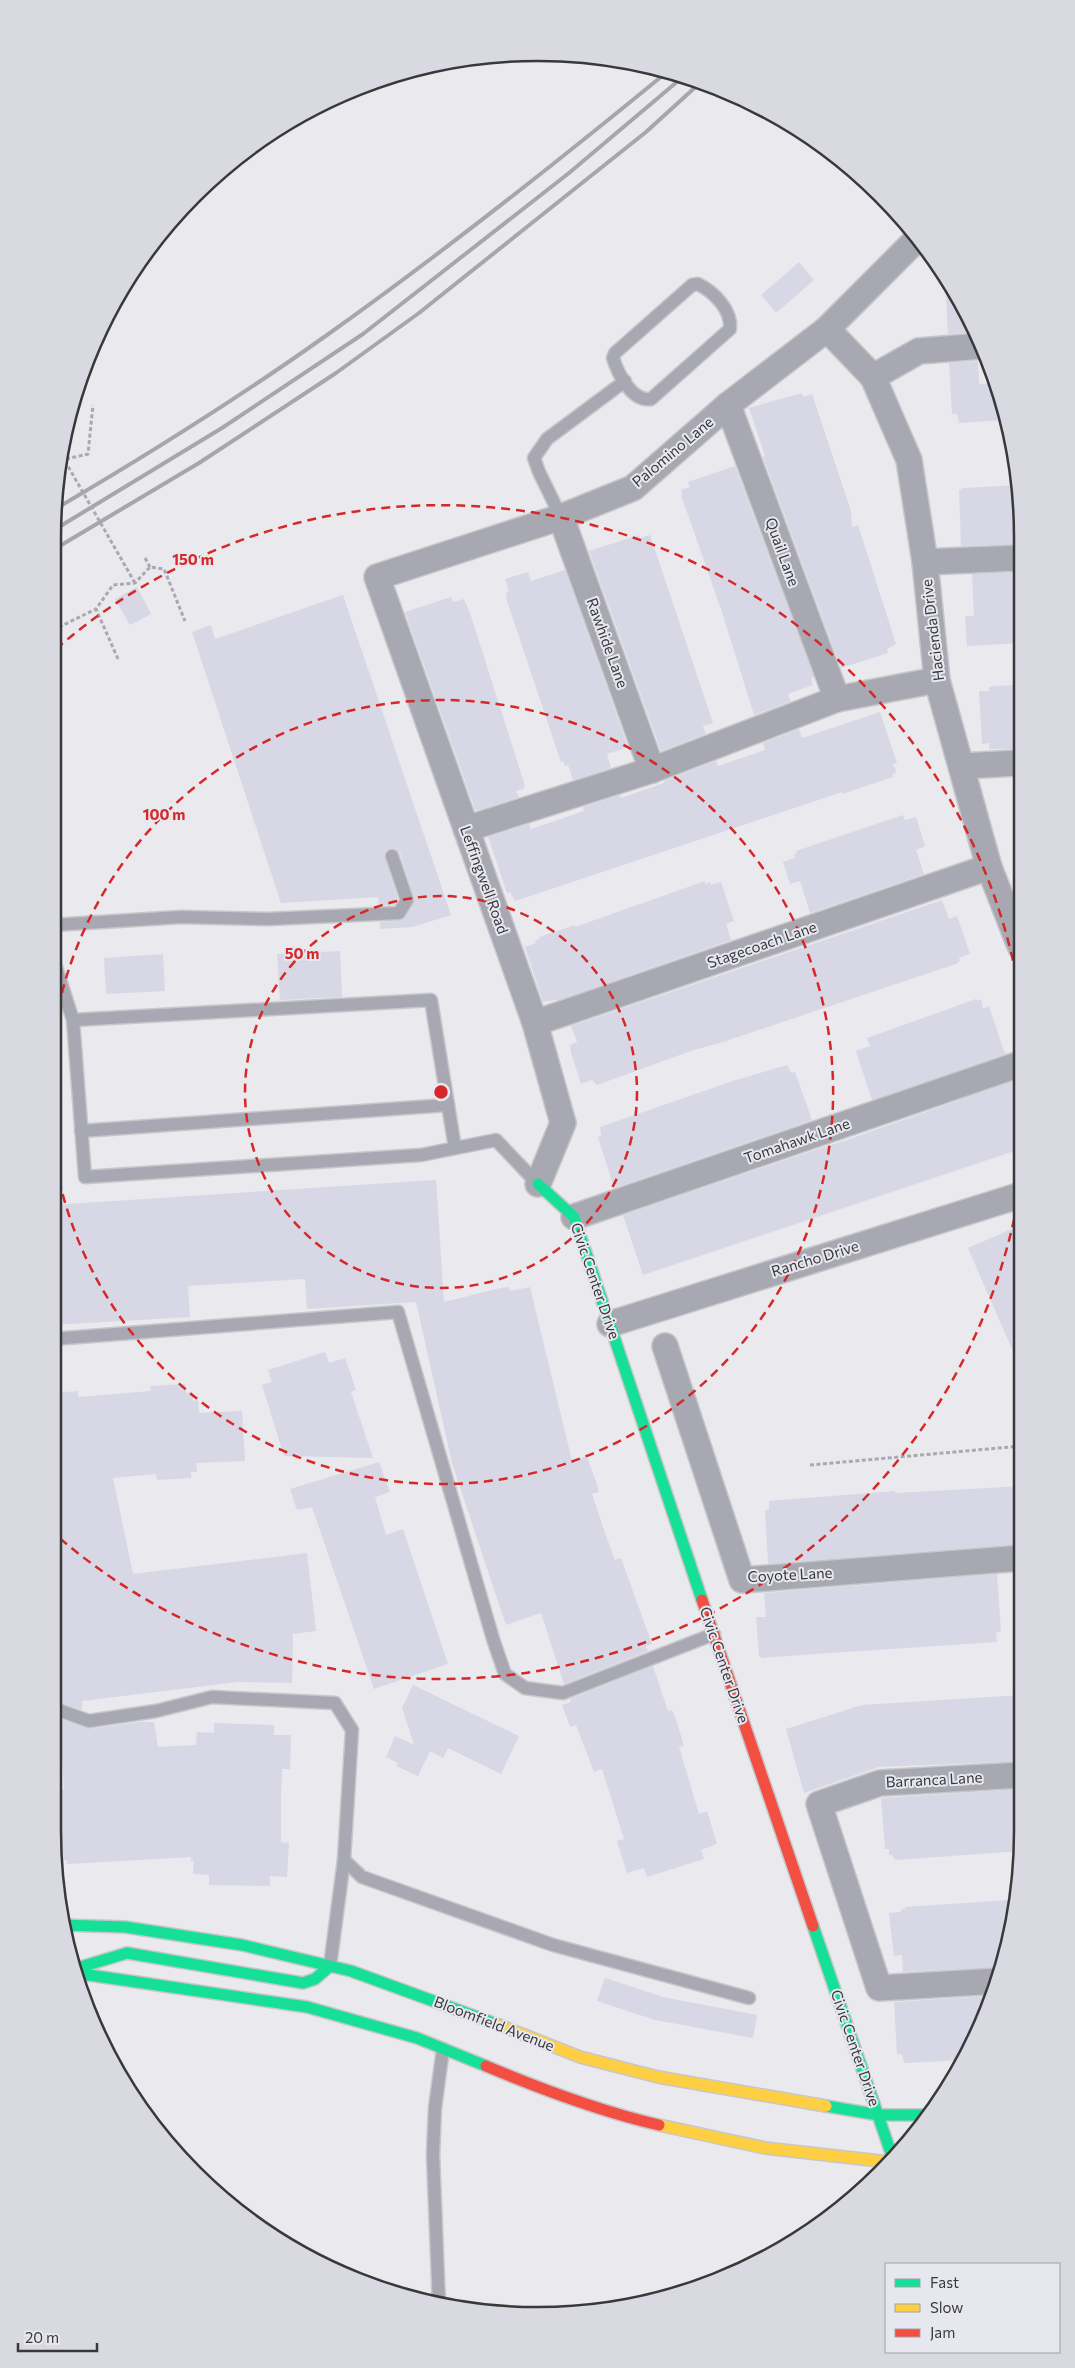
<svg xmlns="http://www.w3.org/2000/svg" width="1075" height="2368" font-family="Commissioner,sans-serif">
<style>
.building{fill:#d8d7e6}
.lines{fill:none;stroke-linecap:round;stroke-linejoin:round}
.lane-casing{stroke:#c7c7ca;stroke-width:15}
.street-casing{stroke:#c7c7ca;stroke-width:28}
.fast-casing{stroke:#c7c7ca;stroke-width:14}
.slow-casing{stroke:#c7c7ca;stroke-width:14}
.jam-casing{stroke:#c7c7ca;stroke-width:14}
.path{stroke:#aaa9b2;stroke-width:3;stroke-dasharray:4 2.5;stroke-linecap:butt}
.lane{stroke:#a8a8b2;stroke-width:12}
.street{stroke:#a8a8b2;stroke-width:25}
.fast{stroke:#16e098;stroke-width:11}
.slow{stroke:#ffcf43;stroke-width:11}
.jam{stroke:#f24e42;stroke-width:11}
.rail{stroke:#a6a6ad;stroke-width:4}
.path-bridge{stroke:#aaa9b2;stroke-width:3;stroke-dasharray:4 2.5;stroke-linecap:butt}
.ring{fill:none;stroke:#d62828;stroke-width:2.5;stroke-dasharray:9 6}
.labels{text-anchor:middle;stroke-width:4;stroke-linejoin:round;paint-order:stroke}
.street-label{font-size:15px;fill:#39393c;stroke:#e7e7f0}
.rim{fill:none;stroke:#39393c;stroke-width:2.5}
.centre{fill:#d62828;stroke:#e7e7f0;stroke-width:2.5}
.ring-label{font-size:15px;text-anchor:middle;font-weight:bold;fill:#d62828;stroke:#e7e7f0;stroke-width:4;stroke-linejoin:round;paint-order:stroke}
</style>
<rect width="100%" height="100%" fill="#e9e9ee"/>
<!-- building -->
<g class="building">
<polygon points="799,262 814,280 776,313 761,295"/>
<polygon points="945,282 974,332 948,334"/>
<polygon points="978,361 979,384 994,383 1004,420 959,423 957,414 952,414 949,363"/>
<polygon points="802,393 803,397 812,394 851,511 852,527 858,525 896,644 887,649 888,653 841,668 763,457 765,456 749,408"/>
<polygon points="735,466 814,677 811,678 813,685 788,694 791,701 754,715 722,612 681,495 682,495 681,490 690,487 688,482"/>
<polygon points="1018,485 1019,544 961,546 959,490 963,488"/>
<polygon points="639,535 640,538 650,535 713,723 703,726 706,734 661,751 589,551"/>
<polygon points="565,570 628,747 607,754 611,768 573,780 568,765 565,766 563,761 561,762 506,598 507,597 506,592 509,591 505,579 528,572 531,581"/>
<polygon points="1019,572 1019,643 967,646 965,616 974,616 972,574"/>
<polygon points="137,587 151,614 130,625 115,599"/>
<polygon points="343,595 451,915 412,927 380,929 380,922 403,920 415,901 400,853 393,848 386,850 384,855 398,899 394,905 379,906 378,897 281,903 192,632 211,625 215,639"/>
<polygon points="451,597 453,602 464,599 471,616 525,786 523,789 516,791 519,797 478,810 475,809 405,612"/>
<polygon points="1019,685 1019,749 989,749 989,743 982,744 979,691 989,691 989,687 995,686"/>
<polygon points="880,712 897,763 893,764 896,771 895,774 892,774 893,777 842,794 842,792 515,901 510,892 507,893 488,837 529,824 531,829 584,811 583,807 620,795 621,798 664,783 664,781 716,761 718,766 765,750 763,743 799,729 802,738"/>
<polygon points="903,815 905,820 916,817 925,846 916,850 924,874 810,913 800,881 790,884 783,862 795,858 794,854 797,853 796,851"/>
<polygon points="705,881 705,884 710,882 711,885 721,882 734,921 726,924 731,940 562,999 543,1002 525,947 536,943 535,940 540,939 539,937 575,925 575,927"/>
<polygon points="942,900 949,919 957,916 970,954 959,958 960,961 956,964 726,1041 691,1051 597,1085 592,1080 581,1084 571,1053 570,1045 577,1042 571,1026"/>
<polygon points="340,951 342,997 280,1000 277,954"/>
<polygon points="163,954 165,991 106,994 104,958"/>
<polygon points="976,999 977,1001 981,999 983,1009 989,1006 1005,1054 872,1100 856,1051 870,1046 867,1038"/>
<polygon points="787,1065 791,1073 795,1072 812,1120 614,1188 598,1137 601,1136 600,1127 733,1081"/>
<polygon points="1013,1081 1020,1102 1020,1149 643,1275 623,1215 821,1148 844,1141"/>
<polygon points="436,1180 444,1302 500,1288 509,1287 510,1291 530,1287 572,1461 587,1456 598,1488 599,1492 592,1494 605,1533 615,1560 621,1558 652,1644 646,1646 648,1651 564,1684 541,1613 506,1625 452,1463 416,1302 307,1309 305,1279 188,1286 190,1317 52,1325 52,1205"/>
<polygon points="1021,1225 1021,1370 968,1248"/>
<polygon points="325,1352 329,1363 345,1358 356,1390 351,1392 373,1458 284,1456 262,1385 272,1382 268,1370"/>
<polygon points="185,1384 186,1393 192,1392 193,1401 198,1400 199,1413 242,1411 245,1461 196,1463 197,1472 191,1472 191,1478 157,1480 156,1474 113,1478 133,1574 307,1553 316,1631 293,1634 292,1683 238,1682 82,1701 82,1710 52,1700 53,1393 78,1391 78,1397 151,1391 150,1386"/>
<polygon points="379,1462 390,1492 375,1497 386,1535 403,1529 448,1664 374,1689 312,1507 297,1510 290,1489"/>
<polygon points="1021,1486 1022,1544 768,1564 765,1510 769,1510 769,1501 895,1491 895,1493"/>
<polygon points="997,1574 1001,1632 996,1632 997,1642 814,1654 762,1658 759,1656 756,1617 766,1617 764,1593"/>
<polygon points="653,1666 668,1711 672,1710 677,1722 684,1746 679,1747 699,1814 707,1811 717,1844 701,1850 704,1859 647,1877 644,1868 627,1873 617,1841 624,1839 602,1769 594,1772 576,1725 570,1727 562,1705 571,1702 570,1699"/>
<polygon points="413,1685 519,1736 501,1774 448,1748 443,1758 430,1751 418,1776 396,1766 398,1763 386,1757 395,1736 414,1745 402,1708"/>
<polygon points="1022,1695 1022,1761 879,1767 804,1793 786,1729 862,1705"/>
<polygon points="52,1716 90,1729 140,1722 154,1722 158,1747 196,1745 197,1732 214,1733 214,1723 274,1725 274,1735 291,1735 290,1769 282,1769 281,1802 281,1842 289,1843 287,1877 270,1876 270,1886 209,1885 209,1875 193,1874 194,1861 191,1861 191,1857 67,1864 67,1860 55,1861 52,1830 52,1790 64,1789 62,1755 52,1751"/>
<polygon points="1022,1789 1021,1851 895,1860 892,1855 889,1855 889,1849 885,1849 881,1798"/>
<polygon points="1011,1900 1016,1902 1013,1925 1002,1967 903,1972 902,1955 894,1956 889,1913 901,1912 901,1909 905,1909 905,1907"/>
<polygon points="605,1978 663,1997 757,2015 753,2038 655,2020 597,2001"/>
<polygon points="990,1996 991,2000 964,2060 904,2063 902,2054 897,2054 894,2002"/>
</g>
<g class="lines">
<defs>
<g id="lane">
<path d="M 698,284 C 714,292 732,310 730,329 L 651,399 C 632,402 618,374 613,358 L 615,353 L 692,285 Z"/>
<polyline points="561,517 539,472 534,458 547,439 625,381"/>
<polyline points="53,925 181,917 268,919 399,913 407,900 392,856"/>
<polyline points="53,958 73,1020"/>
<polyline points="81,1131 448,1105"/>
<polyline points="455,1148 431,1000 73,1020 85,1177 421,1155 496,1140 538,1184"/>
<polyline points="53,1339 398,1312 493,1639 505,1674 525,1688 563,1693 714,1634"/>
<polyline points="53,1708 89,1721 156,1711 212,1697 335,1703 352,1730 344,1860 330,1966"/>
<polyline points="344,1860 362,1877 553,1945 749,1998"/>
<polyline points="439,2305 433,2154 435,2108 443,2049"/>
</g>
<g id="street">
<polyline points="827,329 873,377 909,460 925,562 937,680 989,867 1020,946"/>
<polyline points="873,377 919,351 982,346"/>
<polyline points="728,405 837,699"/>
<polyline points="561,517 652,770"/>
<polyline points="925,562 1019,558"/>
<polyline points="962,766 1019,763"/>
<polyline points="466,829 652,770 837,699 937,680"/>
<polyline points="535,1023 989,867"/>
<polyline points="538,1184 563,1123 535,1023 377,577 561,517 633,488 728,405 827,329 918,238"/>
<polyline points="574,1217 1020,1064"/>
<polyline points="610,1324 1021,1195"/>
<polyline points="665,1346 742,1580 1022,1558"/>
<polyline points="998,1981 879,1988 819,1804 880,1783 1022,1775"/>
</g>
<g id="fast">
<polyline points="538,1184 574,1217 702,1600"/>
<polyline points="62,1925 125,1927 242,1945 351,1971 499,2025"/>
<polyline points="813,1926 893,2159"/>
<polyline points="74,1969 127,1953 303,1983 315,1979 330,1966"/>
<polyline points="75,1973 307,2007 417,2038 486,2066"/>
<polyline points="826,2106 879,2115 927,2115"/>
</g>
<g id="slow">
<polyline points="499,2025 580,2057 658,2077 826,2106"/>
<polyline points="659,2125 765,2148 889,2162"/>
</g>
<g id="jam">
<polyline points="702,1600 813,1926"/>
<path d="M 486,2066 C 543,2090 599,2111 659,2125"/>
</g>
</defs>
<!-- lane casing -->
<use href="#lane" class="lane-casing"/>
<!-- street casing -->
<use href="#street" class="street-casing"/>
<!-- fast casing -->
<use href="#fast" class="fast-casing"/>
<!-- slow casing -->
<use href="#slow" class="slow-casing"/>
<!-- jam casing -->
<use href="#jam" class="jam-casing"/>
<!-- path -->
<g class="path">
<polyline points="66,459 88,454 93,405"/>
<polyline points="145,558 150,567"/>
<polyline points="53,630 96,609"/>
<polyline points="118,659 96,609 113,585 135,583 150,567 164,569 185,621"/>
<polyline points="810,1465 1021,1446"/>
</g>
<!-- lane -->
<use href="#lane" class="lane"/>
<!-- street -->
<use href="#street" class="street"/>
<!-- fast -->
<use href="#fast" class="fast"/>
<!-- slow -->
<use href="#slow" class="slow"/>
<!-- jam -->
<use href="#jam" class="jam"/>
<!-- rail -->
<g class="rail">
<path d="M 57,508 C 149,454 240,397 327,335 C 444,252 556,163 667,72"/>
<polyline points="54,530 222,428 363,334 569,173 684,76"/>
<polyline points="53,550 199,463 336,373 419,313 646,132 701,82"/>
</g>
<!-- path-bridge -->
<polyline class="path-bridge" points="65,461 135,583"/>
</g>
<!-- distance rings -->
<g class="ring">
<circle cx="441" cy="1092" r="196"/>
<path d="M53 1037A392 392 0 1 1 53 1147"/>
<path d="M1020 1189A587 587 0 0 1 56 1535M56 649A587 587 0 0 1 1019 990"/>
</g>
<g class="labels">
<!-- street labels -->
<g class="street-label">
<text transform="translate(673 452) rotate(-40)" y="5">Palomino Lane</text>
<text transform="translate(782 552) rotate(70)" y="5">Quail Lane</text>
<text transform="translate(933 630) rotate(-97)" y="5">Hacienda Drive</text>
<text transform="translate(607 643) rotate(70)" y="5">Rawhide Lane</text>
<text transform="translate(484 880) rotate(70)" y="5">Leffingwell Road</text>
<text transform="translate(762 945) rotate(-19)" y="5">Stagecoach Lane</text>
<text transform="translate(797 1141) rotate(-19)" y="5">Tomahawk Lane</text>
<text transform="translate(815 1259) rotate(-17)" y="5">Rancho Drive</text>
<text transform="translate(595 1281) rotate(71)" y="5">Civic Center Drive</text>
<text transform="translate(790 1575) rotate(-3)" y="5">Coyote Lane</text>
<text transform="translate(724 1665) rotate(71)" y="5">Civic Center Drive</text>
<text transform="translate(934 1780) rotate(-3)" y="5">Barranca Lane</text>
<text transform="translate(494 2024) rotate(21)" y="5">Bloomfield Avenue</text>
<text transform="translate(855 2048) rotate(71)" y="5">Civic Center Drive</text>
</g>
</g>
<!-- crop -->
<path d="M0 0H1075V2368H0ZM537 61H538A476 476 0 0 1 1014 537V1831A476 476 0 0 1 538 2307H537A476 476 0 0 1 61 1831V537A476 476 0 0 1 537 61Z" fill="#d9d9e2" fill-rule="evenodd"/>
<path class="rim" d="M537 61H538A476 476 0 0 1 1014 537V1831A476 476 0 0 1 538 2307H537A476 476 0 0 1 61 1831V537A476 476 0 0 1 537 61Z"/>
<circle cx="441" cy="1092" r="8" class="centre"/>
<g class="ring-label">
<text x="193" y="565">150 m</text>
<text x="164" y="820">100 m</text>
<text x="302" y="959">50 m</text>
</g>
<!-- legend -->
<rect x="885" y="2263" width="175" height="90" fill="#e7e7f0" stroke="#a1a1a8"/>
<rect x="895" y="2279" width="25" height="8" fill="#16e098" stroke="#a1a1a8"/>
<text x="930" y="2288" font-size="15" fill="#39393c">Fast</text>
<rect x="895" y="2304" width="25" height="8" fill="#ffcf43" stroke="#a1a1a8"/>
<text x="930" y="2313" font-size="15" fill="#39393c">Slow</text>
<rect x="895" y="2329" width="25" height="8" fill="#f24e42" stroke="#a1a1a8"/>
<text x="930" y="2338" font-size="15" fill="#39393c">Jam</text>
<!-- scale -->
<path d="M18 2343v8h79v-8" fill="none" stroke="#39393c" stroke-width="2.5"/>
<text x="25" y="2343" font-size="15" fill="#39393c" stroke="#e7e7f0" stroke-width="4" paint-order="stroke">20 m</text>
</svg>
